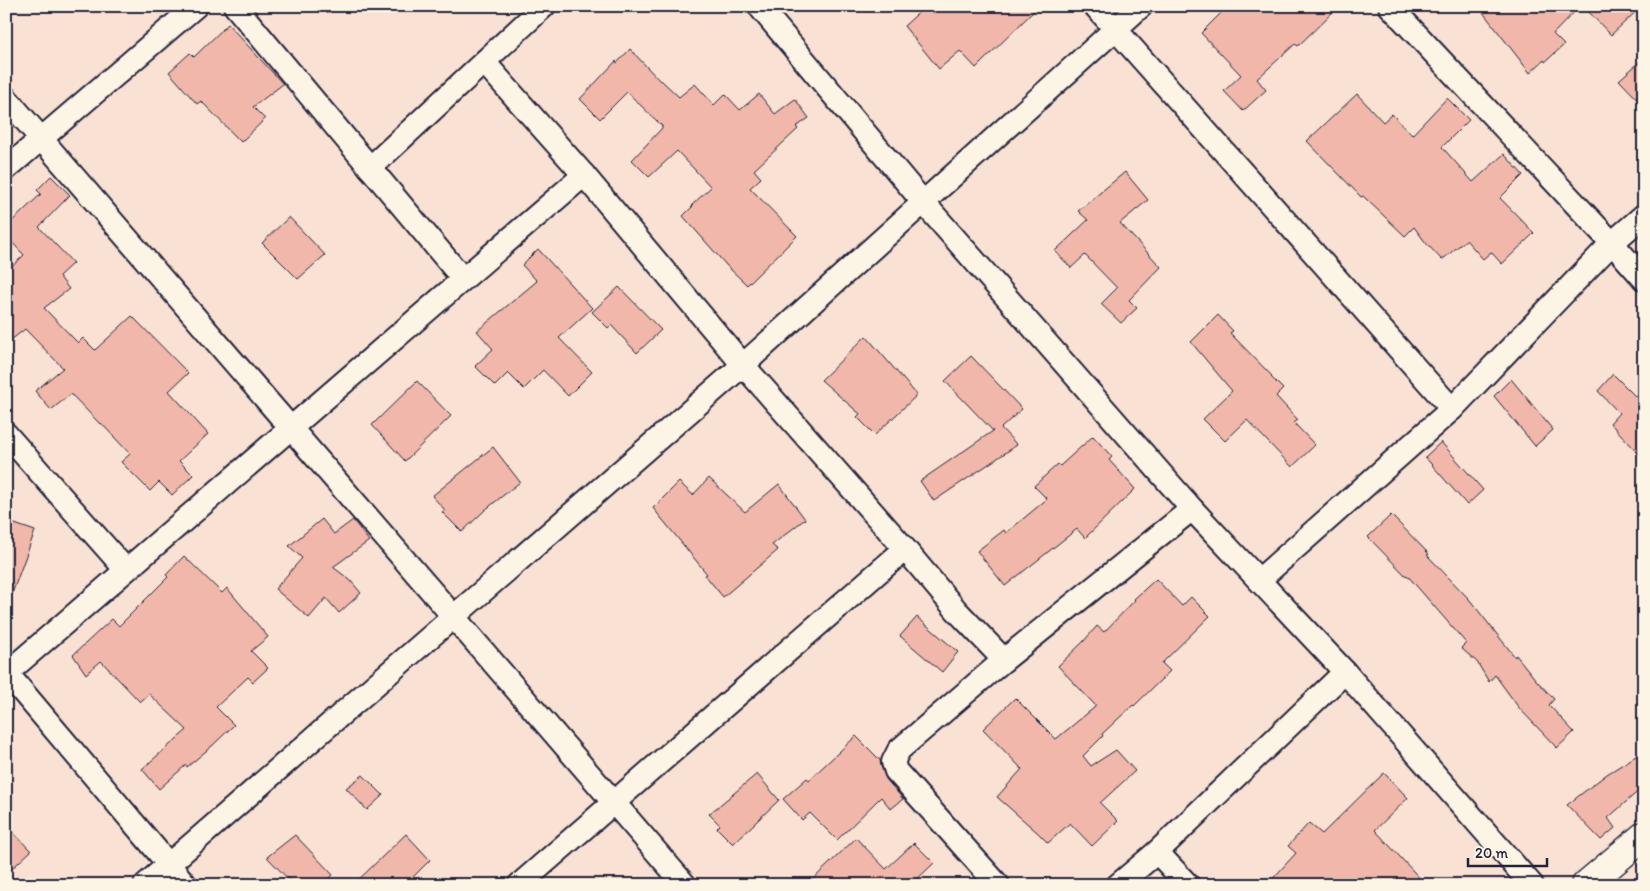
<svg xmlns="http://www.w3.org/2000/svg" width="1650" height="891" font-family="Itim,sans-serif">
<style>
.building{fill:#f1b7aa;stroke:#22223b}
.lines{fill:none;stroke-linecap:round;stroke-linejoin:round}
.street-casing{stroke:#22223b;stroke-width:26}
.secondary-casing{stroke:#22223b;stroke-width:31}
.street{stroke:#fcf5e5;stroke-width:22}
.secondary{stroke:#fcf5e5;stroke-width:28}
</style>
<rect width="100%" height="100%" fill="#f9e2d3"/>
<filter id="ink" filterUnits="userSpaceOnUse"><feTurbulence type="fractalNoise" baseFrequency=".02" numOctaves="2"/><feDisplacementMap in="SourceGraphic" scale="10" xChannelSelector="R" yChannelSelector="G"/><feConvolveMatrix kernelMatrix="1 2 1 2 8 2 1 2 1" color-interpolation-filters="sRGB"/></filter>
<g filter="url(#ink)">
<!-- building -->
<g class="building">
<polygon points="926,6 1039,6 976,68 960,51 939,69 904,26"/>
<polygon points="1228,6 1339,6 1298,46 1295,44 1257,79 1266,90 1243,111 1224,91 1241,75 1201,33"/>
<polygon points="1478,6 1580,6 1553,34 1564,45 1545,62 1544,60 1530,73"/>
<polygon points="1583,6 1642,6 1611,35"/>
<polygon points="228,24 283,84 253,107 265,119 241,142 201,101 197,104 169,72 190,53 194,57"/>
<polygon points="630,49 660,81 661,80 679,97 695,84 714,105 725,94 740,110 759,94 775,114 795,99 809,118 796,127 798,129 754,170 761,178 750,188 797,236 747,285 727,266 683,216 693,206 692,205 711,187 677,151 649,177 632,160 662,128 662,126 627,92 600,119 580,99 616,61 617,63"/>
<polygon points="1644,58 1644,106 1619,80"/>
<polygon points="1357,94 1383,122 1392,114 1412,135 1447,98 1469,120 1442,147 1473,182 1504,154 1523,175 1500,198 1534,233 1502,264 1491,252 1483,259 1466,240 1442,260 1426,243 1414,227 1405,236 1363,196 1361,197 1307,141"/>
<polygon points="1125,172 1148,200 1120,223 1161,267 1129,300 1137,308 1121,323 1101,304 1117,288 1085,255 1071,268 1055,251 1088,220 1078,211"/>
<polygon points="51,176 70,195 39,227 73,263 59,276 69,289 44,308 78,343 83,338 95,350 132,316 188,373 169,391 208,434 179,461 193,475 172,495 159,482 150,491 121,462 130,454 101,423 100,424 71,394 51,410 35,391 63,368 25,329 6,344 6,272 24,255 6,236 6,227 41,194 37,190"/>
<polygon points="289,217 325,255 298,279 262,243"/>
<polygon points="538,249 592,308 559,338 592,372 568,396 543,370 524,389 508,373 495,386 475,366 493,349 477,331 537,281 522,265"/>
<polygon points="619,287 661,330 637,353 611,325 608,328 592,312"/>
<polygon points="1218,315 1233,331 1230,333 1272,376 1271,377 1283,389 1276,396 1298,420 1294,423 1315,445 1292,467 1247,420 1225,441 1203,419 1232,391 1191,342"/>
<polygon points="866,336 917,395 875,435 857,417 860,414 821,380"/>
<polygon points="971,356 1022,409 1001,428 1017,445 934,501 920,481 993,431 945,381"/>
<polygon points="1613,374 1644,405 1644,459 1610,423 1619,413 1598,391"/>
<polygon points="1511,379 1553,430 1535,446 1494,396"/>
<polygon points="417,381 451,416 405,461 372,425"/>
<polygon points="1093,436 1112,457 1109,460 1135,489 1085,538 1077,529 1005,586 977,551 1004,530 1006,533 1047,499 1034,486 1058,464 1060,466"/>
<polygon points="1441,442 1483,490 1467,505 1425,457"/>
<polygon points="493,447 520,482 485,510 462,532 442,512 445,510 432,496"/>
<polygon points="709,478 745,512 779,484 805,519 772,545 778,550 723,597 705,575 707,574 653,508 679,482 693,495"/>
<polygon points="1391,515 1429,554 1427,555 1469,599 1515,657 1516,655 1536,680 1554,699 1549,705 1574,732 1557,748 1519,708 1495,675 1489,682 1477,662 1461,648 1466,643 1407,575 1406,576 1368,537"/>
<polygon points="322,519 334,534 353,520 369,541 333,567 350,580 361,593 339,613 326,598 309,618 275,589 302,558 289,546"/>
<polygon points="6,521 35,531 9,602 6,602"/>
<polygon points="184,556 222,593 227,588 268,637 251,651 268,668 253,682 248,677 216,707 234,725 212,746 187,767 186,765 159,789 142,769 187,730 149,694 140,702 101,661 86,674 73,655 112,619 119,626 168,577 166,575"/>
<polygon points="1156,579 1182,606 1191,597 1210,616 1162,663 1170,671 1134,706 1133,705 1102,734 1103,736 1083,756 1091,766 1116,750 1135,771 1100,803 1118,821 1092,846 1070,823 1048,843 1037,832 997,797 1022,769 983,729 1015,698 1056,739 1095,707 1095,705 1058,666 1083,642 1097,626 1104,632 1135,600 1134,599"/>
<polygon points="917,617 958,652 942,672 900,636"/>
<polygon points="856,736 880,760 881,766 886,779 903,799 891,809 881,797 837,840 810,813 802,820 783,799 807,778 809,780"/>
<polygon points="1644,751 1644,786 1608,818 1615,828 1601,840 1567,805 1607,774"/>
<polygon points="1384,773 1408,798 1375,830 1426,885 1267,885 1296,853 1288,846 1309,823 1322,834"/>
<polygon points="757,774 779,800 733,844 717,828 720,825 709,814"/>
<polygon points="363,775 383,795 367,810 346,788"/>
<polygon points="6,825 31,851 6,874"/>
<polygon points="406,834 430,860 405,885 353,885"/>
<polygon points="295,835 333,875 323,885 294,885 267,857"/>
<polygon points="856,838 886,869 914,843 934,863 911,885 807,885"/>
</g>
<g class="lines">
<defs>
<g id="street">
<polyline points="235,6 463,279"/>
<polyline points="759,6 923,202 1192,509 1345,672 1532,885"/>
<polyline points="1095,6 1452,409"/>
<polyline points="1390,6 1612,243 1644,279"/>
<polyline points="484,62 584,175 743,365 905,549 957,611 1004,660"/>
<polyline points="6,98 685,885"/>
<polyline points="370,168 544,6"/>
<polyline points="6,169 196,6"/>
<polyline points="6,434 126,570"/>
<polyline points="1259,580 1452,409 1612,243 1644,215"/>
<polyline points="6,672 186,885"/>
<polyline points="7,673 584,175"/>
<polyline points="1157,852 1188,885"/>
<polyline points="145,885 743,365 1141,6"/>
<polyline points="519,885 905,549"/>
<polyline points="998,885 896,771 893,762 899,750 1004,660 1192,509"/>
<polyline points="1118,885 1157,852 1345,672"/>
</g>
<polyline id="secondary" points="1586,885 1644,836"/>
</defs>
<!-- street casing -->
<use href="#street" class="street-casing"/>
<!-- secondary casing -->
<use href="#secondary" class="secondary-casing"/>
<!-- street -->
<use href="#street" class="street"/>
<!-- secondary -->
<use href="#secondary" class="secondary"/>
</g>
</g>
<!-- margin -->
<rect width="1650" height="891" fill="none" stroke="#fcf5e5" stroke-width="25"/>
<rect x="12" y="12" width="1625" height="866" fill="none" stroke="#22223b" stroke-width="2" filter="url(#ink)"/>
<!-- scale -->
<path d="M1468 858v8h79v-8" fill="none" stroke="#22223b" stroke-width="2.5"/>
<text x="1475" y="858" font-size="15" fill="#22223b" stroke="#fcf5e5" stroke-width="4" paint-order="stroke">20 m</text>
</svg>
